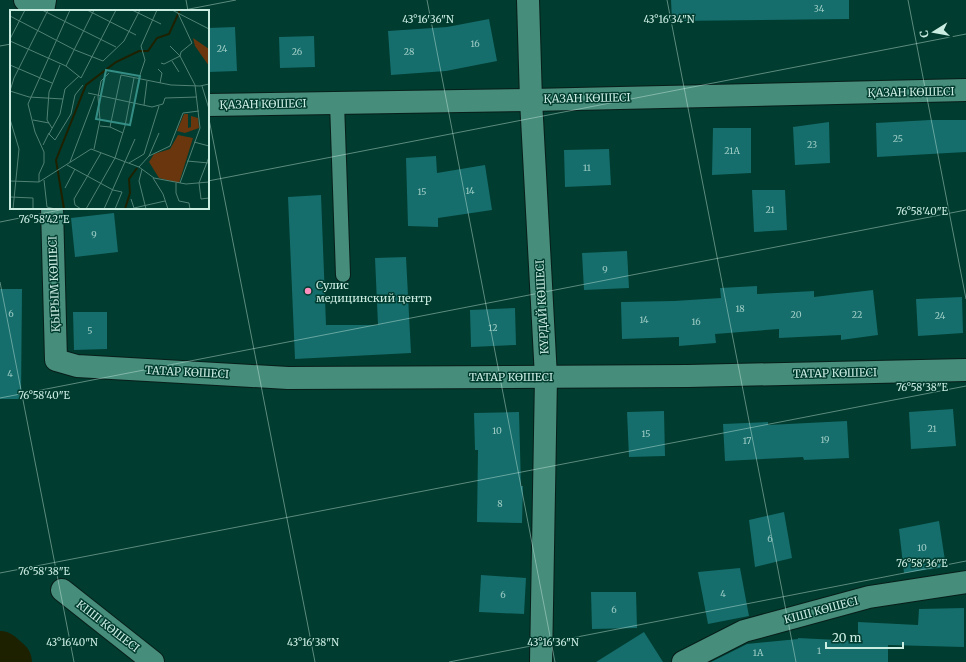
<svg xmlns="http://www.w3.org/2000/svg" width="966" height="662" font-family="Merriweather,serif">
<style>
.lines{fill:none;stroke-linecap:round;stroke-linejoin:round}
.river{stroke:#1e2100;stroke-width:46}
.building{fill:#156d6c}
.lane-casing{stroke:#081e19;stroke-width:16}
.street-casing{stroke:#081e19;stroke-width:24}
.secondary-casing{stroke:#081e19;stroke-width:24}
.lane{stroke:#478d7b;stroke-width:14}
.street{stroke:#478d7b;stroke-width:22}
.secondary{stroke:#478d7b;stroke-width:22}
.ticks{fill:none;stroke:#caece1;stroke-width:1;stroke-opacity:0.45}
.poi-dot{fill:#fe8ebd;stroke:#003c2f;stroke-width:1.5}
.labels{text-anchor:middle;stroke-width:3;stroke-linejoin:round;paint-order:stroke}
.number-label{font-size:9px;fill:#9dccc4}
.street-label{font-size:11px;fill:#caece1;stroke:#003c2f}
.poi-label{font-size:11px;fill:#caece1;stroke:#003c2f;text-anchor:start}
.inset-river{fill:none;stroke:#1e2100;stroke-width:2}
.inset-road{fill:none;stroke:#518276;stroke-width:1}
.view{fill:#348e85;fill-opacity:0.15;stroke:#348e85;stroke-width:2}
.inset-edge{fill:none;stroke:#caece1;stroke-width:2}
.ticks-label{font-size:10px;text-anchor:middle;fill:#caece1;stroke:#003c2f;stroke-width:3;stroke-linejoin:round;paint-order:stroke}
</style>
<rect width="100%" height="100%" fill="#003c2f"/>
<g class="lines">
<!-- river -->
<polyline class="river" points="0,654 9,662"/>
</g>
<!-- building -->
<g class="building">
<polygon points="671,0 849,0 849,19 672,21"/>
<polygon points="489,19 497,61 446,71 391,75 388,31 447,27"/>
<polygon points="235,27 237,71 208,72 208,28"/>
<polygon points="314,36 315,67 280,68 279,37"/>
<polygon points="930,120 966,120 966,152 877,157 876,123"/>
<polygon points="829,122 830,163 795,165 793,127"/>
<polygon points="713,128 751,128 751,173 712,175"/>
<polygon points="609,149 611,185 565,187 564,150"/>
<polygon points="436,156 437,173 485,165 492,210 438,218 438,227 408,226 406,158"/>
<polygon points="752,190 785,190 787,230 754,232"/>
<polygon points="321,195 326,325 378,325 375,258 406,257 411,353 295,359 288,197"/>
<polygon points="114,213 118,252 75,257 71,218"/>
<polygon points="627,251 629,288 584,290 582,253"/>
<polygon points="757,286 757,294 814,291 814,297 873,290 878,335 841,340 841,335 779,338 779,329 715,334 716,343 679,346 679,337 622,339 621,302 674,301 721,298 720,288"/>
<polygon points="0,289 22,289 21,399 0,399"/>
<polygon points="962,297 963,333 918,336 916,299"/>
<polygon points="515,308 516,345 471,347 470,310"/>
<polygon points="73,312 107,312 107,349 74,350"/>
<polygon points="953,409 956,446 911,449 909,412"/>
<polygon points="664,411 665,456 629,457 627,412"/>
<polygon points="519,412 521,486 523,486 522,523 477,522 478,450 475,450 474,413"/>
<polygon points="847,421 849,458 804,460 803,457 725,461 723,424 768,422 768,425"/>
<polygon points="784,512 792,558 755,567 749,520"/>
<polygon points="939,521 946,567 904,573 899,529"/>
<polygon points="740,568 749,616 708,624 698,572"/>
<polygon points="481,575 526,578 524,614 479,612"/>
<polygon points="591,592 636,592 637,628 592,629"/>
<polygon points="964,608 964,647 888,645 888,662 711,662 747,644 798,639 798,638 858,641 858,622 918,625 919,609"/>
<polygon points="644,632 663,662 596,662"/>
</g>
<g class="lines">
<defs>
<polyline id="lane" points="337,103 343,275"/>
<g id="street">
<polyline points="528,0 531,100 546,377 541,662"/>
<polyline points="43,11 45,0"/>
<polyline points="52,208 56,360 77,366 288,378 688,376 966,370"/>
<polyline points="62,590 153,662"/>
<polyline points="683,662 744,631 869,597 966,582"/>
</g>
<g id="secondary">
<polyline points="25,0 36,11"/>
<polyline points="208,105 531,100 966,90"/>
</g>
</defs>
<!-- lane casing -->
<use href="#lane" class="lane-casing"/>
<!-- street casing -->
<use href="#street" class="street-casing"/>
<!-- secondary casing -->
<use href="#secondary" class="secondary-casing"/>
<!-- lane -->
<use href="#lane" class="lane"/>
<!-- street -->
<use href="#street" class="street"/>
<!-- secondary -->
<use href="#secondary" class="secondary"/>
</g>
<!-- ticks -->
<path class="ticks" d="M 186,0 L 188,11M 427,0 L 555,662M 667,0 L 796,662M 908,0 L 966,299M 179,11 L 236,0M 0,46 L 11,44M 208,114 L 315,662M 208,181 L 966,34M 0,222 L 70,208M 0,282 L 74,662M 0,398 L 966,210M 0,573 L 966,386M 449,662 L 966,561"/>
<!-- markers -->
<circle class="poi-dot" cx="308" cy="291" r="4"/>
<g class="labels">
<!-- number labels -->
<g class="number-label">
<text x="819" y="12">34</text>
<text x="475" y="47">16</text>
<text x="222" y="52">24</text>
<text x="297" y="55">26</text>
<text x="409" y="55">28</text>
<text x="898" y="142">25</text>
<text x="812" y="148">23</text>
<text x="732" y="154">21А</text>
<text x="587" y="171">11</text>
<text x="470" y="194">14</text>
<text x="422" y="195">15</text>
<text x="770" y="213">21</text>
<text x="94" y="238">9</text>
<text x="605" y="273">9</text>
<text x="740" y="312">18</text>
<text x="11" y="317">6</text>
<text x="796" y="318">20</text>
<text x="857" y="318">22</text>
<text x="940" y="319">24</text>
<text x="644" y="323">14</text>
<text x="696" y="325">16</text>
<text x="493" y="331">12</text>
<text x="90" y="334">5</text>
<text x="10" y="377">4</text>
<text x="932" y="432">21</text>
<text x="497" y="434">10</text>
<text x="646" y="437">15</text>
<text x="825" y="443">19</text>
<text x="747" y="444">17</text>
<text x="500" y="507">8</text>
<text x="770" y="542">6</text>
<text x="922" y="551">10</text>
<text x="723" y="597">4</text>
<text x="503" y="598">6</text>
<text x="614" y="613">6</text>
<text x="819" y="654">1</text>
<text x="758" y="656">1А</text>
</g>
<!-- street labels -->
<g class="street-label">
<text transform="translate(911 92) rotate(-1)" y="4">ҚАЗАН КӨШЕСІ</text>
<text transform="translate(587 98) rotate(-1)" y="4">ҚАЗАН КӨШЕСІ</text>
<text transform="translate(263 104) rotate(-1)" y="4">ҚАЗАН КӨШЕСІ</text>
<text transform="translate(54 284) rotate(-92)" y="4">ҚЫРЫМ КӨШЕСІ</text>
<text transform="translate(542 307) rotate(-93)" y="4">КҮРДАЙ КӨШЕСІ</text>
<text transform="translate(187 372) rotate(3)" y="4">ТАТАР КӨШЕСІ</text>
<text transform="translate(835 373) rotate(-1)" y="4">ТАТАР КӨШЕСІ</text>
<text x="511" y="381">ТАТАР КӨШЕСІ</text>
<text transform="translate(821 610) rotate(-15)" y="4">КІШІ КӨШЕСІ</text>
<text transform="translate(108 626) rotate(38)" y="4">КІШІ КӨШЕСІ</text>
</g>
<!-- poi labels -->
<g class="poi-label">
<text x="316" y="289">Сулис<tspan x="316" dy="13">медицинский центр</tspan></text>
</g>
</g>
<!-- overview -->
<g transform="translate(10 10)">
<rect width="199" height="199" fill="#003c2f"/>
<path d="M 183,28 L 199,39 L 199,56 L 185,36 ZM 174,104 L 178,104 L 178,118 L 181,117 L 181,106 L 188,108 L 189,118 L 175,123 L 167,121 ZM 168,125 L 183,128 L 169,173 L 149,168 L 139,152 L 144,144 L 160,139 Z" fill="#69360d"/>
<path class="inset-river" d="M 54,199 L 46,150 L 76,75 L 106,52 L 129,41 L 138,41 L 147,28 L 159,24 L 170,0M 115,199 L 120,183 L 119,169 L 127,158"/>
<path class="inset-road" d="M 32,0 L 106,37M 38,0 L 4,68 L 0,81 L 19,87 L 53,89M 77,0 L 126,25M 122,0 L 151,14M 162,0 L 199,19M 168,3 L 182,33 L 171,42 L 170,46 L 185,75 L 190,118 L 170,173M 0,6 L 65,40 L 93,51 L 114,31 L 130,0M 0,29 L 15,0M 0,31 L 56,56 L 71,68 L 106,0M 162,51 L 169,62M 151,53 L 154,54 L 170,46 L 160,36M 0,55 L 42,73M 56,56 L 84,0M 148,59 L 152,63 L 150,73M 69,66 L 55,79 L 50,104 L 39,124 L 45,130 L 61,104 L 65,85 L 73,75M 129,68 L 135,50 L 131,36 L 147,0M 192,76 L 199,99M 78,83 L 142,97 L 153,94 L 155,88 L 187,87M 134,95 L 137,71M 0,109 L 9,139 L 3,199M 23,110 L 39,113M 90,116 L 100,117 L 113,123M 100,117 L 111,65 L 161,75 L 190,76 L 199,74M 42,118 L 37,110 L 39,82 L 50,55M 184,132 L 199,136M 33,135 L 39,123M 84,139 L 90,110 L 88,87 L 91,71 L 99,63M 139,146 L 160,136 L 173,103 L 189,101M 199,147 L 189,173 L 191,189 L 199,188M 177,151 L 199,153M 60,152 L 85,86M 119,153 L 134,144 L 149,96M 57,155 L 103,180 L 112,182 L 105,199M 129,157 L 139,146 L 149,123M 132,159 L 129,171 L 136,199M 143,168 L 153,184 L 158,199M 34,170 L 37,197 L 45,199M 0,171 L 29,172 L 81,139 L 129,157 L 144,168 L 176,174 L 199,172M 29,172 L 29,164 L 34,153 L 34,142 L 25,122 L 18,94 L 60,0M 166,173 L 166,183 L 169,191 L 179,193 L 180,199M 55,178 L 65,159M 0,187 L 23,188 L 23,199M 121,189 L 124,198 L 155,191M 71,199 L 65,195 L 64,189 L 91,143M 76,199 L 105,148 L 115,116 L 124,68M 94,199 L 125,129"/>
<path class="view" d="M 96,60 L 130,66 L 120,115 L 86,109 Z"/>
<rect width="199" height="199" class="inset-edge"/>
</g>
<g class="ticks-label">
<text x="428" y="23">43°16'36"N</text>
<text x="669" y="23">43°16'34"N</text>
<text x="922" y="215">76°58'40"E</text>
<text x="44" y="223">76°58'42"E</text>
<text x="922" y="391">76°58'38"E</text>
<text x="44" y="399">76°58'40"E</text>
<text x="922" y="567">76°58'36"E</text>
<text x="44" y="575">76°58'38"E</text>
<text x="72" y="646">43°16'40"N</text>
<text x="313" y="646">43°16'38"N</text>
<text x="553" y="646">43°16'36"N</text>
</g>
<!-- north arrow -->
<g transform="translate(934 32) rotate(259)" stroke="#003c2f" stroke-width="3" paint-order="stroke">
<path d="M0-3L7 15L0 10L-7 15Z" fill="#caece1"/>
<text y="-6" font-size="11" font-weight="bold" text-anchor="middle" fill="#caece1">С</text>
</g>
<!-- scale -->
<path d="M826 642v6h77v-6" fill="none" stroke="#caece1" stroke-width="2"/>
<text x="832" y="642" font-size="12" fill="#caece1" stroke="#003c2f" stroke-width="3" paint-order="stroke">20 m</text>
</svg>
